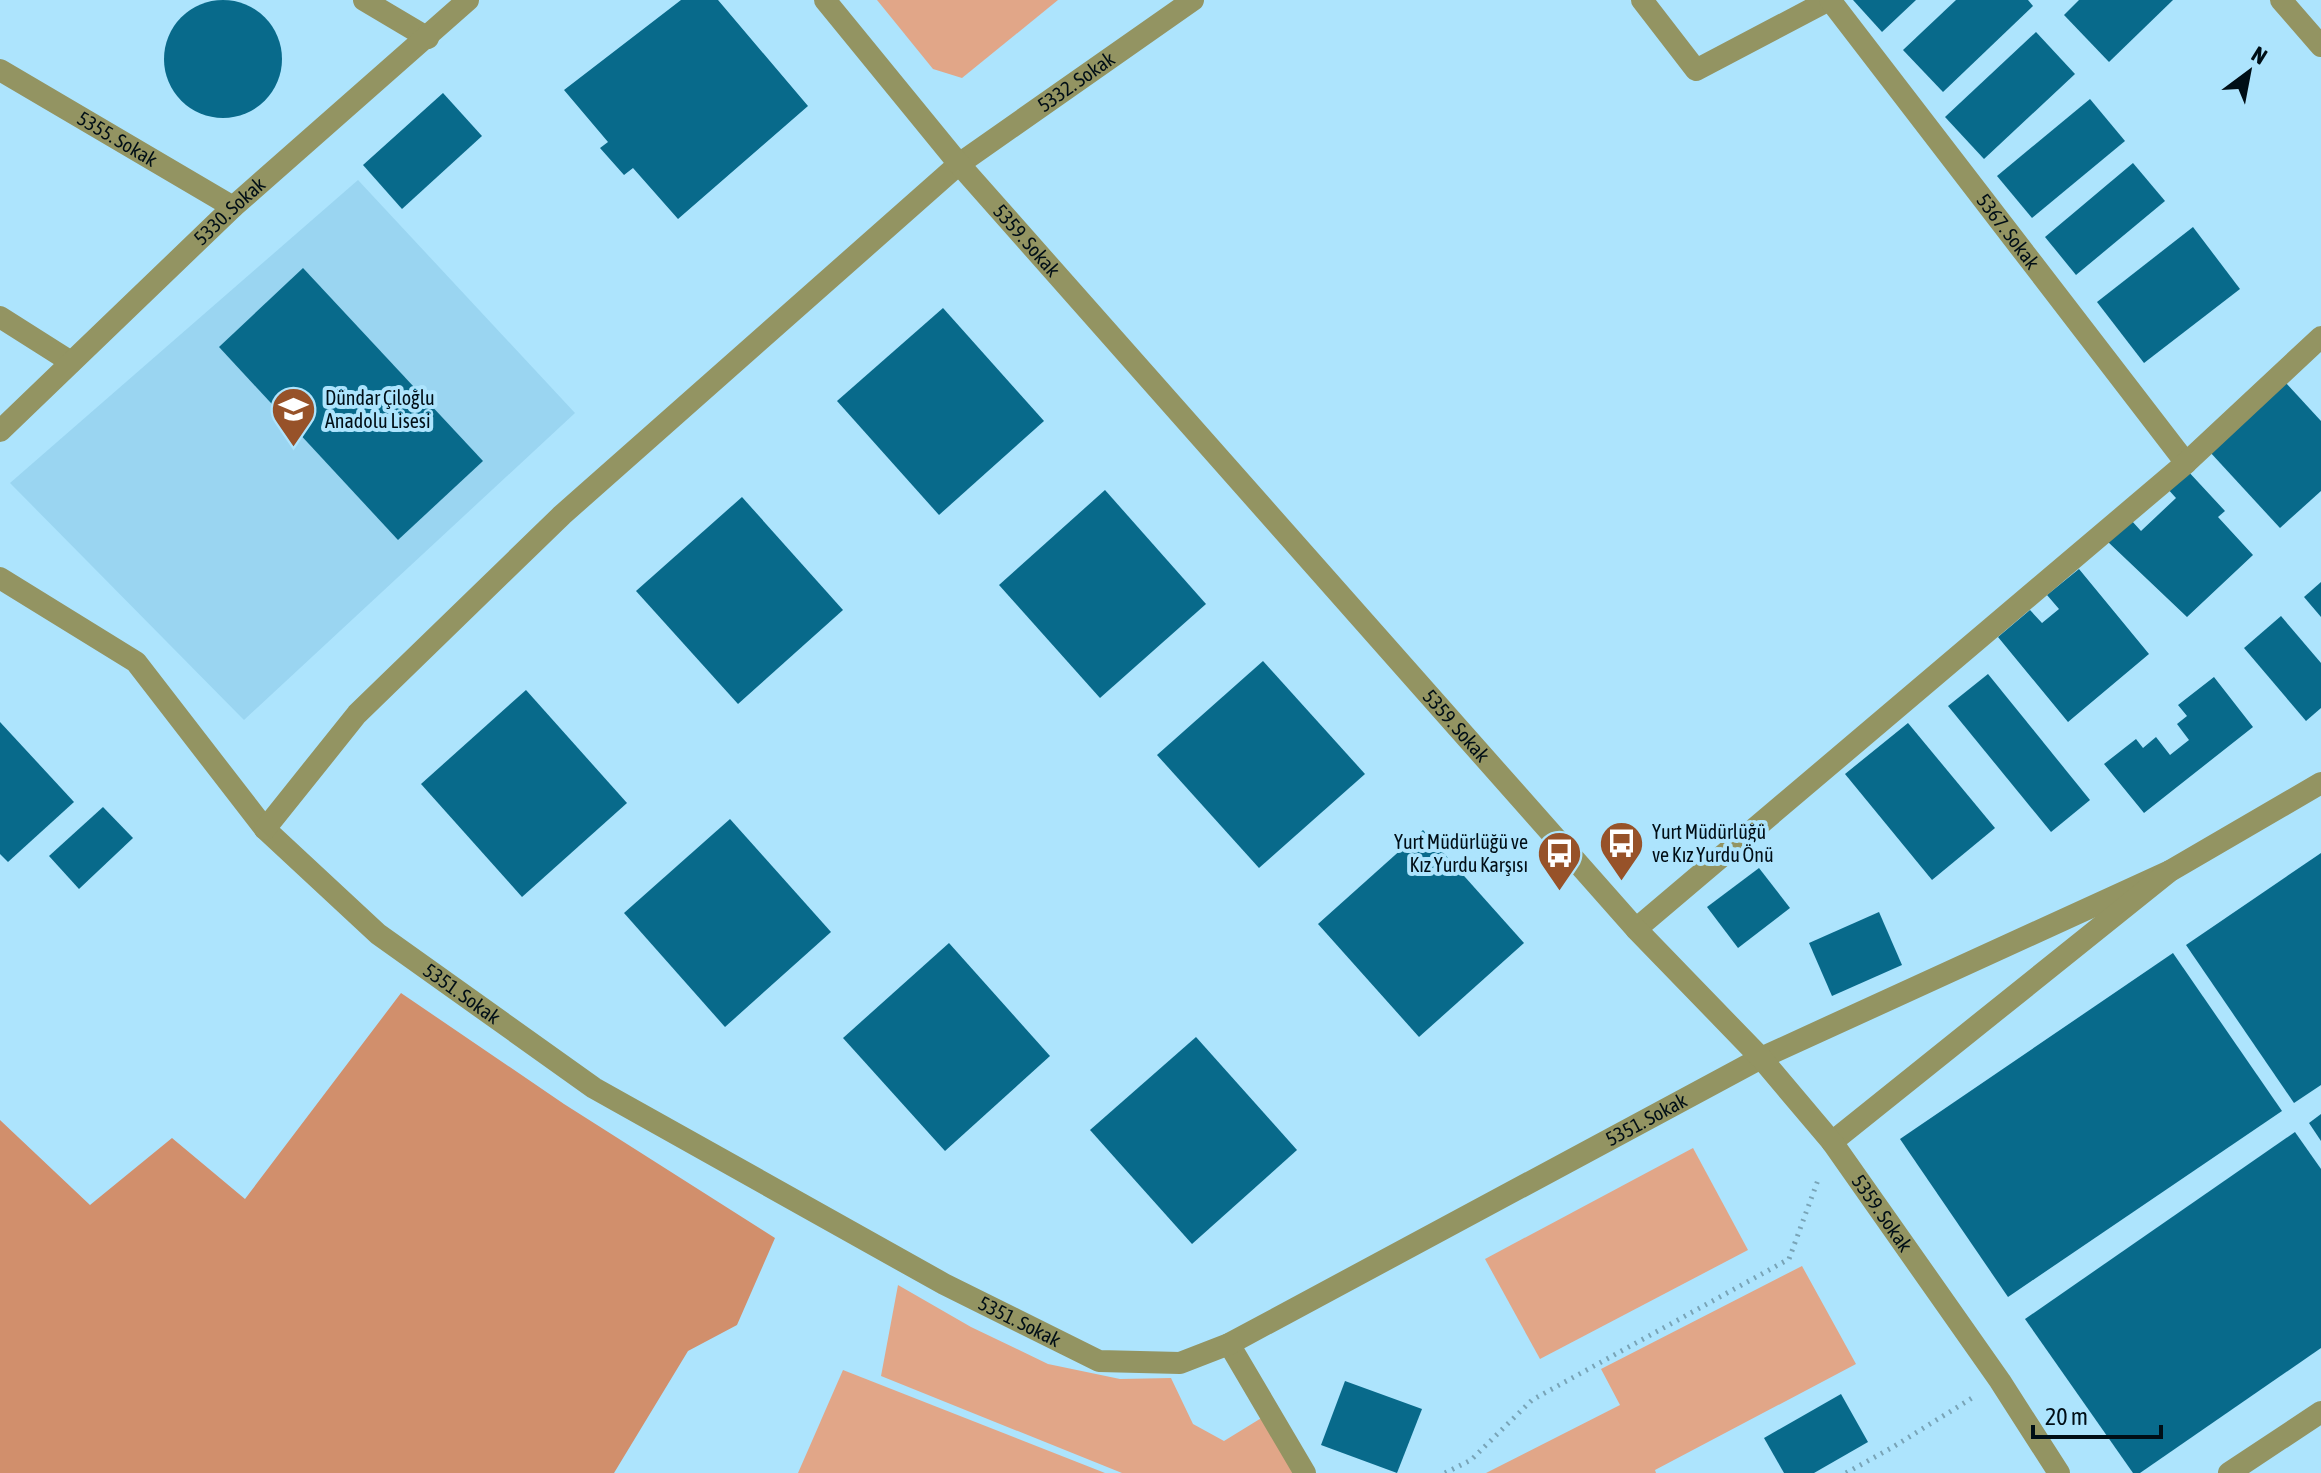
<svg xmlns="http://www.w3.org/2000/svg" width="2321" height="1473" font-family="'Asap Condensed',sans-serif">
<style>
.built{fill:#9ad5f1}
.green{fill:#e1a688}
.forest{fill:#d18f6c}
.building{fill:#086a8b}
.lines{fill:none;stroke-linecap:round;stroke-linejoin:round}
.path{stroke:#79a4b7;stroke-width:5;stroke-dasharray:2 6;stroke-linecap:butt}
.service{stroke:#939462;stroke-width:22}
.minor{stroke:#939462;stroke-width:22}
.tertiary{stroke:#939462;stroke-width:22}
.labels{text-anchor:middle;stroke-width:8;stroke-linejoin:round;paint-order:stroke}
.street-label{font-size:20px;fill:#000e16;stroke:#ade4fd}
.poi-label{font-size:20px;fill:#000e16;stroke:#ade4fd;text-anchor:start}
</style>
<rect width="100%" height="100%" fill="#ade4fd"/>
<!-- built -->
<polygon class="built" points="358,180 575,413 244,720 10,483"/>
<!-- green -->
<g class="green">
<polygon points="877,0 1058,0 962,78 933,69"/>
<polygon points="1693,1148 1748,1250 1540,1359 1485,1259"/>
<polygon points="1802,1266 1856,1364 1655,1470 1656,1473 1486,1473 1620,1405 1601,1369"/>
<polygon points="898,1285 971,1327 1048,1364 1120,1379 1171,1378 1193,1424 1224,1441 1263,1417 1298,1473 1122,1473 881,1376"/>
<polygon points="843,1370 1105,1473 798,1473"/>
</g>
<!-- forest -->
<polygon class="forest" points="401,993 564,1104 775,1238 737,1325 688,1351 614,1473 0,1473 0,1120 90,1205 172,1138 245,1199"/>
<!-- building -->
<g class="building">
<circle cx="223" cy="59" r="59"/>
<polygon points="681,0 718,0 808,106 678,219 633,168 624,175 600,148 608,142 564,90"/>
<polygon points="1853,0 1916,0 1882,32"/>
<polygon points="1956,0 2028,0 2033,6 1943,92 1903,50"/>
<polygon points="2079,0 2173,0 2109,62 2064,15"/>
<polygon points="2036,32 2075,74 1984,159 1945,117"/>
<polygon points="443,93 482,136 402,209 363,165"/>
<polygon points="2090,99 2125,141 2032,218 1997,176"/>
<polygon points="2133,163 2165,201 2076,275 2045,237"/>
<polygon points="2193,227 2240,289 2144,363 2097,302"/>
<polygon points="303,268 483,461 398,540 219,347"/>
<polygon points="943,308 1044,421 939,515 837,401"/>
<polygon points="2285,382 2321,421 2321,491 2280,528 2209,451"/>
<polygon points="2186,469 2225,511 2218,517 2253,555 2187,617 2107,541 2131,520 2141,531 2176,498 2166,487"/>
<polygon points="1105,490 1206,604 1100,698 999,585"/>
<polygon points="742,497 843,610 738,704 636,591"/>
<polygon points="2079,569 2149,654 2068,722 1998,637 2030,610 2042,623 2059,609 2047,595"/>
<polygon points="2321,582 2321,617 2304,597"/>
<polygon points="2281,616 2321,663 2321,708 2306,721 2244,648"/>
<polygon points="1263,661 1365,774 1259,868 1157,755"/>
<polygon points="1988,674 2090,800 2051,832 1948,706"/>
<polygon points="2214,677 2253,727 2144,813 2104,764 2136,739 2143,748 2156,737 2170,755 2189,740 2177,724 2187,716 2178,705"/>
<polygon points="526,690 627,803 522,897 421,784"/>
<polygon points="0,722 74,802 8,862 0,854"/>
<polygon points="1908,723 1995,828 1932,880 1845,774"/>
<polygon points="103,807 133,838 79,889 49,856"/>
<polygon points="730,819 831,932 725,1027 624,913"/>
<polygon points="1423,830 1524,943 1419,1037 1318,924"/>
<polygon points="2321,853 2321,1085 2294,1103 2186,945"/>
<polygon points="1759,868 1790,908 1738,948 1707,907"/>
<polygon points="1879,912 1902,965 1832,996 1809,943"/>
<polygon points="949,943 1050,1056 945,1151 843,1038"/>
<polygon points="2173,953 2282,1111 2008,1297 1900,1139"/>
<polygon points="1196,1037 1297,1150 1192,1244 1090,1130"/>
<polygon points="2321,1114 2321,1141 2309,1123"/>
<polygon points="2295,1132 2321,1169 2321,1348 2140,1473 2133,1473 2025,1319"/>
<polygon points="1345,1381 1422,1409 1397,1473 1321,1445"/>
<polygon points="1841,1394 1868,1442 1814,1473 1784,1473 1764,1438"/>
</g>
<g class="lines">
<!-- path -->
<g class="path">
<polyline points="1445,1473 1471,1460 1532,1400 1789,1259 1818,1180"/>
<polyline points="1846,1473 1893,1447 1972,1398"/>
</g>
<!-- service -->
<polyline class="service" points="1229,1344 1305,1473"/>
<!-- minor -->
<g class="minor">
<polyline points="364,0 428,38"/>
<polyline points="1642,0 1696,70 1829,0"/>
<path id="s1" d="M 1830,0 L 2186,463"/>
<polyline points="2281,0 2321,46"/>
<path id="s2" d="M 0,70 L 233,207"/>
<polyline points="0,317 71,362"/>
<path id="s3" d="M 0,431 L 233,207 L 468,0"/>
<path id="s4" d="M 0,578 L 136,662 L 265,829 L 378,934 L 594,1088 L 944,1284 L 1099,1361 L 1180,1363 L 1229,1344 L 1761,1058 L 2170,871"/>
<path id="s5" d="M 265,829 L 357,714 L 562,515 L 959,164 L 1193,0"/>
<polyline points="1636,929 2186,463 2321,337"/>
<polyline points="1832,1142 2170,871 2321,783"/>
</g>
<!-- tertiary -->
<g class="tertiary">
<path id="s6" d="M 825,0 L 959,164 L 1636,929 L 1761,1058 L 1832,1142 L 2000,1381 L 2059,1473"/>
<polyline points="2229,1473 2321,1412"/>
</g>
</g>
<!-- icons -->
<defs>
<symbol id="school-pin" viewBox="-11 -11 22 30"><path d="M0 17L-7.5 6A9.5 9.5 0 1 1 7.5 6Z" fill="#975229" stroke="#ade4fd"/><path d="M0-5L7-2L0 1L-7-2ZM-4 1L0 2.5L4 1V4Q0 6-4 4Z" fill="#fff"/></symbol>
<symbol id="bus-pin" viewBox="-11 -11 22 30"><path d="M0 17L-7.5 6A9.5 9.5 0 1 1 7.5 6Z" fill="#975229" stroke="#ade4fd"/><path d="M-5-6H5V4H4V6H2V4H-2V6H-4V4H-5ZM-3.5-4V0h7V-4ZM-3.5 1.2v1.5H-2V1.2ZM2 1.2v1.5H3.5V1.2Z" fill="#fff"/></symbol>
</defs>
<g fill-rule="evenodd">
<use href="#school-pin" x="268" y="384" width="51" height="69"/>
<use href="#bus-pin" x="1596" y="818" width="51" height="69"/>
<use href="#bus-pin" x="1534" y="828" width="51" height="69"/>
</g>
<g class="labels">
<!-- street labels -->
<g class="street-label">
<text dy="7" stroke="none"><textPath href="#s5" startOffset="1106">5332. Sokak</textPath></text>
<text dy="7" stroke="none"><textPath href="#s2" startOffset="136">5355. Sokak</textPath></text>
<text dy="7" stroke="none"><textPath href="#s3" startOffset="318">5330. Sokak</textPath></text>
<text dy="7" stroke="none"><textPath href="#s1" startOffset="292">5367. Sokak</textPath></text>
<text dy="7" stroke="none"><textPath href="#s6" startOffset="314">5359. Sokak</textPath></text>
<text dy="7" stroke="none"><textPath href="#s6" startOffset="962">5359. Sokak</textPath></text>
<text dy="7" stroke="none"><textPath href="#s4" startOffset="628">5351. Sokak</textPath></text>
<text dy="7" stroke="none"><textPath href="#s4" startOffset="1972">5351. Sokak</textPath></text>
<text dy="7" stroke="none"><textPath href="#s6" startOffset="1610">5359. Sokak</textPath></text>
<text dy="7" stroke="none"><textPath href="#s4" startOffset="1276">5351. Sokak</textPath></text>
</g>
<!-- poi labels -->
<g class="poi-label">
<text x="325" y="405">Dündar Çiloğlu<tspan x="325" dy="23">Anadolu Lisesi</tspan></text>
<text x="1652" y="839">Yurt Müdürlüğü<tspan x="1652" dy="23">ve Kız Yurdu Önü</tspan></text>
<text x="1528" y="849" text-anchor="end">Yurt Müdürlüğü ve<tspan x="1528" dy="23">Kız Yurdu Karşısı</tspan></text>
</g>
</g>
<!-- north arrow -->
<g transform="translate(2249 72) rotate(32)" stroke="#ade4fd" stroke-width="6" paint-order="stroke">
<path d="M0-6L14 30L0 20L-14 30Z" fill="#000e16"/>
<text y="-12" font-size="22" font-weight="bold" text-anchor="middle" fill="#000e16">N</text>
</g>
<!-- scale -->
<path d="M2033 1425v12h128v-12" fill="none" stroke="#000e16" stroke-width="4"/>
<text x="2045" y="1425" font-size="24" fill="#000e16" stroke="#ade4fd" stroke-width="6" paint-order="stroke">20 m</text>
</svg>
